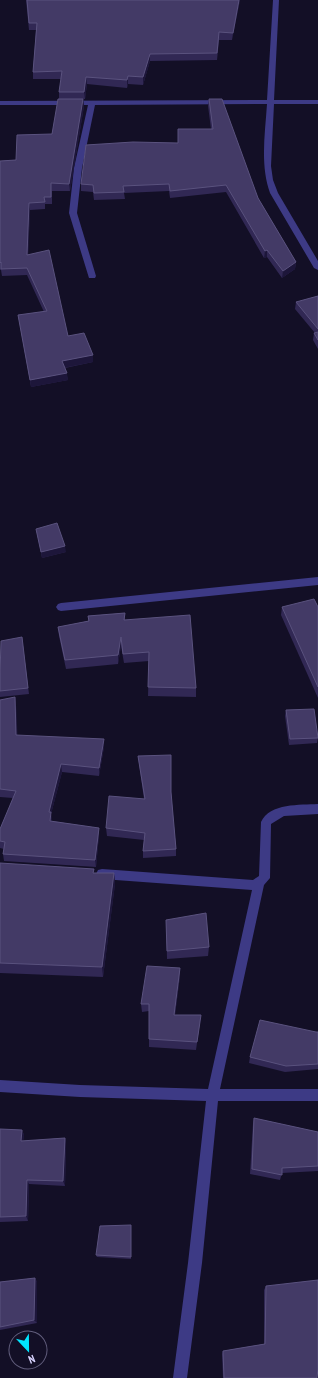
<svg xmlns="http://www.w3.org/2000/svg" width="318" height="1378" font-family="'PT Sans Narrow',sans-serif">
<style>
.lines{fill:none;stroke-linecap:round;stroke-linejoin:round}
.minor{fill:#3d3a85;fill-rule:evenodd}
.wall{fill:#312854}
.shaded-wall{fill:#1d163a}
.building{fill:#433a66;stroke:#5a527e}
</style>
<rect width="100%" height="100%" fill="#130f26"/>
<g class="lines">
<!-- minor -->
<g class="minor">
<path d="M 273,0 L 279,0 L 274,100 L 318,100 L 318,104 L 274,104 L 271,166 L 273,180 L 278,193 L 318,261 L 318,270 L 314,268 L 270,193 C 260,165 265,134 267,104 L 95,105 L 82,168 L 77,213 L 96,276 L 95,278 L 89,278 L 69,213 L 74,168 L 88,105 L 0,105 L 0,101 L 267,100 Z"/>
<polygon points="318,577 318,585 61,611 58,610 56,607 58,604 61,603"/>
<path d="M 318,804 L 318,814 L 284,816 L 271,824 L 270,878 L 264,885 L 220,1089 L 318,1089 L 318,1101 L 218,1101 L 202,1263 L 187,1378 L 173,1378 L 188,1263 L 206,1101 L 80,1097 L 0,1092 L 0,1080 L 80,1085 L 208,1089 L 252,890 L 102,879 L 98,878 L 96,874 L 98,870 L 102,869 L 253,880 L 259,876 L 261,822 C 270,803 300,805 318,804 Z"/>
</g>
</g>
<!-- wall -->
<g class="wall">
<polygon points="26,0 240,0 232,40 219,40 217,60 150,61 143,85 128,84 127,88 87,84 85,99 83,99 84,106 70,191 52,191 52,204 45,204 45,209 30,210 28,255 68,336 93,362 65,368 68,380 31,387 18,315 44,312 27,275 2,276 1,270 0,270 0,161 16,160 52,134 59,99 59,92 61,79 33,79 33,72 36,30 29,30"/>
<polygon points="209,99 258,198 296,262 295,269 282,278 267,257 264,258 226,192 170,198 169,191 124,193 125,199 94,200 93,192 81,191 81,184 211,129 208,106"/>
<polygon points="318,296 318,349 313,340 314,333 315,333 295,309 296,302"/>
<polygon points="36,529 66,552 42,558"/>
<polygon points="282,607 318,607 318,698 281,615"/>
<polygon points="125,613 125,620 196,688 196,697 148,696 149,661 124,663 121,646 118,664 66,669 59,636 58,627 88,621 88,616"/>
<polygon points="22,637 29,694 0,697 0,674"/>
<polygon points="15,697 16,705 17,735 104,747 99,776 62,772 51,814 52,821 99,828 99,835 96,867 4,861 3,854 4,849 0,848 0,829 13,798 0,797 0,700"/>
<polygon points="286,710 318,737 317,743 289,745 285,716"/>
<polygon points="138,756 171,792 176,849 176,856 143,858 143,851 144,840 107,836 106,828 144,799 139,764"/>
<polygon points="0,863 94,873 114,873 115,884 103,977 0,973"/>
<polygon points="166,920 209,947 208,956 167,959"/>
<polygon points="180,968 180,976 175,1015 200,1022 196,1050 149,1047 149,1011 142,1012 141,1004"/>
<polygon points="318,1032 318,1069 285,1072 249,1063 250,1057"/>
<polygon points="254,1118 318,1132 318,1171 282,1173 280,1180 250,1174 253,1123"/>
<polygon points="0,1129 22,1130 24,1135 23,1141 65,1138 66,1143 65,1186 29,1184 28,1221 0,1222"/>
<polygon points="131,1228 131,1259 97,1257 96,1255"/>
<polygon points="35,1278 37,1282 37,1323 0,1330 0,1282"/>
<polygon points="266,1286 317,1378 223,1378 222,1354 223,1351 264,1344 264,1290"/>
</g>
<!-- shaded-wall -->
<g class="shaded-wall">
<polygon points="239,0 240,0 232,40 233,33"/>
<polygon points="150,54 150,61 143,85 143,77"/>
<polygon points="128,76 128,84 127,88 127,80"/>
<polygon points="86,77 87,84 85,99 84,92"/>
<polygon points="83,99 84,106 70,191 69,184"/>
<polygon points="29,203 30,210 28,262 27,255"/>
<polygon points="267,250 267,257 264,258 265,251"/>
<polygon points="296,262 295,269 282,278 283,271"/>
<polygon points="93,355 93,362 63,368 62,361"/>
<polygon points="67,373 68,380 31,387 30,380"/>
<polygon points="65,546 66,552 42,558 41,552"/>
<polygon points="121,637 121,646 118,664 118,655"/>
<polygon points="15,697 16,705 18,743 16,735"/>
<polygon points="104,739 104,747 99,776 99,768"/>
<polygon points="61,764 62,772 51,814 52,820 51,828 49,812"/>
<polygon points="99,828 99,835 96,867 95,860"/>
<polygon points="114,873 115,884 103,977 102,967"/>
<polygon points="180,968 180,976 174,1022 174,1015"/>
<polygon points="22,1130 24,1135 23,1146 21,1141"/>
<polygon points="65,1138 66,1143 65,1186 63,1181"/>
<polygon points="27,1180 29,1184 28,1221 26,1216"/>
<polygon points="35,1278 37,1282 37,1323 34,1320"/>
</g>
<!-- building -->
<g class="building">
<polygon points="27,0 239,0 233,33 219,32 217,53 150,54 143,77 128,76 127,80 86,77 84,92 59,92 62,71 33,72 37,23 29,23"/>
<polygon points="58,99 83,99 69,184 51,183 51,197 44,197 45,202 29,203 27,255 49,250 68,336 84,333 93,355 62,361 67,373 30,380 18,315 47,311 27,268 1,269 1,262 0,263 0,161 16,160 17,135 52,134"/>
<polygon points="209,99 222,99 258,198 296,262 283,271 267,250 265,251 226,185 170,191 169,184 123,186 124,192 94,193 93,185 81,184 86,145 133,142 178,143 178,129 213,129"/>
<polygon points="318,296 318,329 296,302"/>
<polygon points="318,332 318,340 314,333"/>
<polygon points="57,523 65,546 41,552 36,529"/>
<polygon points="314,599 318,607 318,687 282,607"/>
<polygon points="125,613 124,620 190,615 196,688 148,687 149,652 123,654 121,637 118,655 65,660 58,627 89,621 88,616"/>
<polygon points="22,637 28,688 0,691 0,674 1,641"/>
<polygon points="15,697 16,735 104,739 99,768 61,764 49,812 51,812 50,821 99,828 95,860 3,854 5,842 0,841 0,829 16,791 0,789 0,700"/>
<polygon points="314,709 318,738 290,739 286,710"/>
<polygon points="171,755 171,792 176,849 143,851 145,833 106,828 109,796 145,799 138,756"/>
<polygon points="0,863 94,869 93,873 114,873 102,967 0,963"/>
<polygon points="206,913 209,947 167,951 166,920"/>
<polygon points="147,966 180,968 174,1015 201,1015 197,1042 149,1039 149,1004 141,1004"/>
<polygon points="260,1020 316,1032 318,1032 318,1064 286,1066 250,1057"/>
<polygon points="254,1118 318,1132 318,1166 282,1168 282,1175 252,1169"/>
<polygon points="0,1129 22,1130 21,1141 65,1138 63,1181 27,1180 26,1216 0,1217"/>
<polygon points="131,1225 131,1257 96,1255 100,1226"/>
<polygon points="35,1278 34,1320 0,1327 0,1282"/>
<polygon points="318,1280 318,1368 317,1378 224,1378 223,1351 265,1344 266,1286"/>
</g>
<!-- north arrow -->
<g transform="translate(28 1350) rotate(158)"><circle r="19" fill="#130f26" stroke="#625e7d"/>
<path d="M0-3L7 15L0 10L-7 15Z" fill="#00e5ff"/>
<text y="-6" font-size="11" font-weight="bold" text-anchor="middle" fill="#d9d4ff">N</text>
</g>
</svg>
